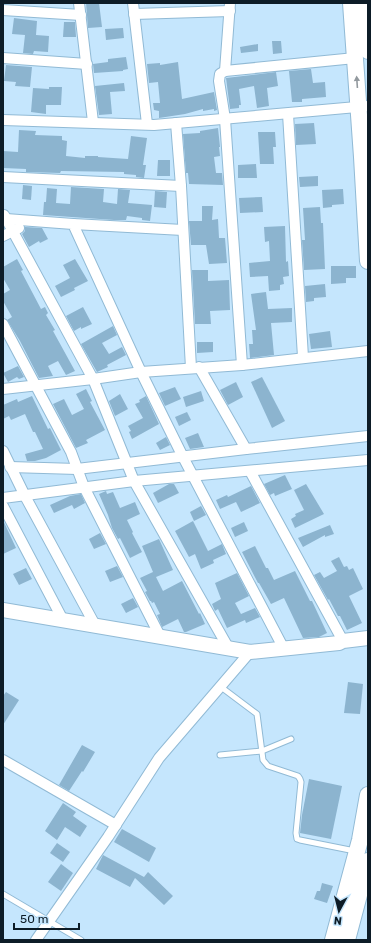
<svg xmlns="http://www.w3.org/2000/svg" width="371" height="943" font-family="Rubik,sans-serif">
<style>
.building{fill:#8cb4cf}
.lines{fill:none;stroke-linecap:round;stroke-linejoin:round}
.service-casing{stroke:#91bad5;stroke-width:7}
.minor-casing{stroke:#91bad5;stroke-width:12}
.secondary-casing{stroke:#91bad5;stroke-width:16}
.primary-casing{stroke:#91bad5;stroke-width:18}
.service{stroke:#fff;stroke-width:5}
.minor{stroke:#fff;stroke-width:10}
.secondary{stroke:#fff;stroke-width:14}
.primary{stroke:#fff;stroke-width:16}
.oneway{fill:#92999e}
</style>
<rect width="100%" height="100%" fill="#c5e6fd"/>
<!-- building -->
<g class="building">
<polygon points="86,3 99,3 102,27 88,28"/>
<polygon points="14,18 37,21 36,35 49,36 48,52 34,51 33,54 23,53 25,35 12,34"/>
<polygon points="64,22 75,22 76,37 63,37"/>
<polygon points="123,28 124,38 106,40 105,29"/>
<polygon points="272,41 281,41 282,53 273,54"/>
<polygon points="258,44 258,51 241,53 240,47"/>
<polygon points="126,57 128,69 123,70 123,71 94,73 93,64 108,62 108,59"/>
<polygon points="178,62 182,99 214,92 217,110 214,111 214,109 203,111 203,109 185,114 159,118 159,111 154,110 153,103 160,103 158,82 149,83 147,64 160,63 160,65"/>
<polygon points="6,65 32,67 30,87 15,86 16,82 4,81"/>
<polygon points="311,69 313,83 325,82 326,97 302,99 302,102 292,102 289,71"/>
<polygon points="276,72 278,86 267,88 269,106 257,108 254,86 239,89 241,105 239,105 239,108 230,109 226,78"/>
<polygon points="124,83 125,91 110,92 112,114 99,115 95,86"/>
<polygon points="49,87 62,87 61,105 46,105 46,114 31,112 33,88 49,89"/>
<polygon points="314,123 316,144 296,145 295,124"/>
<polygon points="218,128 220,147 219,147 220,156 214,157 216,173 222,173 223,185 189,184 188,173 186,173 183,134 200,133 200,131"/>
<polygon points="19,130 36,131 35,135 62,136 62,140 67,141 66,156 85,158 85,156 98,156 98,157 128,159 131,136 147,138 143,165 146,165 144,178 136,177 136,175 124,174 124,172 61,171 60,173 26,172 26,169 3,168 3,151 18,152"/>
<polygon points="258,132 275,132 276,147 273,147 274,164 260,164"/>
<polygon points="158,160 170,160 170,176 157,176"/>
<polygon points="256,164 257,178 238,178 238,165"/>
<polygon points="318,176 318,186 300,187 299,177"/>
<polygon points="23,185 32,186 31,200 22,199"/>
<polygon points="71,187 104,189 103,202 117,204 118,189 130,190 128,203 152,205 150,221 142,220 142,218 127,216 126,220 114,220 43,215 44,202 46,202 47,188 57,189 56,203 70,204"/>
<polygon points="343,189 344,204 332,205 332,207 323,208 322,190"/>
<polygon points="155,191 167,192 166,208 154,207"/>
<polygon points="262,197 263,212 240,213 239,198"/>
<polygon points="202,206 213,206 212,220 218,219 219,238 225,238 227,263 209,264 206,245 191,245 189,221 202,221"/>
<polygon points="320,207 321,223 323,223 325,269 304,270 302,240 305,240 303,208"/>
<polygon points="285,226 286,262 288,261 289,276 283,277 284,284 280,285 280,290 269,291 268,276 250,277 249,263 270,261 269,241 265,242 264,227"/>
<polygon points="25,227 42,228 48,239 40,243 39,241 29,247 22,234 25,231"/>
<polygon points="17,259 23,270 21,271 41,309 45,307 48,313 46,315 55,330 53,331 75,371 66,375 58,361 48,366 53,376 39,378 20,341 7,320 12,317 3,301 3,294 10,290 3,278 3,267"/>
<polygon points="75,259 88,281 74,288 75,290 61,297 55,286 70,278 63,265"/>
<polygon points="331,266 356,266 356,278 346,278 346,283 331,284"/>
<polygon points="192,270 208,270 208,281 229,280 230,310 210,311 211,324 195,324"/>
<polygon points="325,284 326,297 314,298 314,301 306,302 305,286"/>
<polygon points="266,292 268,309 292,308 292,322 271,323 274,355 250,358 249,344 253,344 252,330 256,330 251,294"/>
<polygon points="83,307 92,324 81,329 81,327 74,331 66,316"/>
<polygon points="113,326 117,335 102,343 109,354 122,347 126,355 107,365 108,367 97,372 81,344"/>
<polygon points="330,331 332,347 311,349 309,334"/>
<polygon points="197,342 213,342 213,352 197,353"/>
<polygon points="18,366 24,377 19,379 17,377 8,382 3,373"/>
<polygon points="262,377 285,421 272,428 251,382"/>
<polygon points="236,382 243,397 228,405 220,390"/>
<polygon points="175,387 181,399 165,406 159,393"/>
<polygon points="86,389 92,401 90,402 105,430 86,440 88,443 76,448 53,404 64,399 72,415 84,409 76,394"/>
<polygon points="201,391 204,401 186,407 183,397"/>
<polygon points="120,394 128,409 115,416 109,401"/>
<polygon points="32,396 48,429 50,428 61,450 46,458 35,461 27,461 25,454 43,449 35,432 33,432 25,414 11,420 9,416 3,419 3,405 17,399 18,402"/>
<polygon points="146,396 159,424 132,439 129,432 131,431 128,426 143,418 135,404 140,402 139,400"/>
<polygon points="187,412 191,420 179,426 175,417"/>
<polygon points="198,433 204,447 190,449 185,438"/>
<polygon points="166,437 170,445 160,450 156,443"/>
<polygon points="285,475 292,489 275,496 274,493 270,495 264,484"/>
<polygon points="169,484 174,484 179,493 158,503 153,493"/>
<polygon points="306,484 324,514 295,528 291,519 296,516 295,514 304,510 294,490"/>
<polygon points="251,486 260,503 241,512 236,502 220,509 216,500 227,495 228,497"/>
<polygon points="106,491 107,494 113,492 120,508 135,502 140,514 127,520 133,532 132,533 142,552 130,558 120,538 118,539 112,528 108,515 99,494"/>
<polygon points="81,494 85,503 74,509 72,505 54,513 50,505 70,496"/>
<polygon points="201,506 206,515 194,521 190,512"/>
<polygon points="3,520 16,548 3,554"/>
<polygon points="193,521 208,551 222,544 226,554 213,560 214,563 201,569 195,554 189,557 175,531"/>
<polygon points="244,522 248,531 235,537 231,528"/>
<polygon points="330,525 334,534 325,537 325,535 303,547 298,538"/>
<polygon points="100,533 106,544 94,549 89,539"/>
<polygon points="159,539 173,570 156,577 163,591 182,581 199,614 200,613 205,624 186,632 184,632 178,619 162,627 157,615 160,614 154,602 152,603 151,601 150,601 145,592 147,591 140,578 153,572 142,546"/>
<polygon points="255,546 266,568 268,568 274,580 295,571 310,601 312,601 327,633 319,637 303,638 284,598 271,604 259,583 258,583 242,552"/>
<polygon points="339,557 344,567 347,566 349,570 353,568 363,589 349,596 362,623 347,630 340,616 338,616 329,599 328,600 314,575 320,572 324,578 337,571 331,561"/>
<polygon points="117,566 123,577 110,582 105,571"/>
<polygon points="26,568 32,579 19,585 13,574"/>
<polygon points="237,573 249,596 235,603 241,614 255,608 260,617 246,623 245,620 227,628 218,609 215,611 212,604 221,599 215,583"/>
<polygon points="133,598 138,607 126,613 121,604"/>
<polygon points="348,682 363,684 360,714 344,713"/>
<polygon points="6,692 19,700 3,725 3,696"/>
<polygon points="82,745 95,752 83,772 82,771 69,791 59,785"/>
<polygon points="309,779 342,786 331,839 300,833 302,815"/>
<polygon points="63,803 76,812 73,816 87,826 80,837 65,827 57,840 45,831"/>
<polygon points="122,829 156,848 149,862 114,842"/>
<polygon points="57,843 70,852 63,862 50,853"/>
<polygon points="103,855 144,877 148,872 173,896 164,905 135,878 130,887 96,869"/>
<polygon points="61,864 73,873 61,891 48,882"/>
<polygon points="322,883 333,886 327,903 314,899 317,891 320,891"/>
</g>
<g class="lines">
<defs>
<g id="service">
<polyline points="221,687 257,714 263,760 268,766 298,776 300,779 301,782 296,833 297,839 300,840 355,851"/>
<polyline points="220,755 262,751 291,739"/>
<polyline points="3,894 81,940"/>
</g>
<g id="minor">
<polyline points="79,3 93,122"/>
<polyline points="133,3 147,124"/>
<polyline points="3,10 81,15"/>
<polyline points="134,14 230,11"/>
<polyline points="3,58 87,64"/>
<polyline points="225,71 230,3"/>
<polyline points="288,114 303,357"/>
<polyline points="3,120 154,125 368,106"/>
<polyline points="176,123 181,186 191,368"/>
<polyline points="3,177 181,186"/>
<polyline points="4,215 93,379 134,481 229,649"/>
<polyline points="6,219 73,224 141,372 183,457 284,649"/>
<polyline points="73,224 183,230"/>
<polyline points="3,236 19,228"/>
<polyline points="3,324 71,452 84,487 161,638"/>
<polyline points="242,365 225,119 219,81 220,74 225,71 355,58"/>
<polyline points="199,367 246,449"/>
<polyline points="3,389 93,379 141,372 242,365 368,351"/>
<polyline points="3,451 25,496 95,625"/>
<polyline points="10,467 77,469 246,449 368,436"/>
<polyline points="250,471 343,641"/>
<polyline points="3,498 134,481 368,460"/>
<polyline points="3,506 63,620"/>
<polyline points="3,760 116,825"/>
<polyline points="36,940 108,837 159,758 250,652"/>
</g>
<polyline id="secondary" points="3,610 250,652 339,643 343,641 368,638"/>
<g id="primary">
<polyline points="351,3 362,157 368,261"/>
<polyline points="364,3 368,51"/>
<polyline points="333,940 360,840 368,795"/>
<polyline points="347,940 368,861"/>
</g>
</defs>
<!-- service casing -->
<use href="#service" class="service-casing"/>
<!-- minor casing -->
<use href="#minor" class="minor-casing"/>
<!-- secondary casing -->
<use href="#secondary" class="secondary-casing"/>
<!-- primary casing -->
<use href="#primary" class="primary-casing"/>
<!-- service -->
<use href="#service" class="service"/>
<!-- minor -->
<use href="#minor" class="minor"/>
<!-- secondary -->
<use href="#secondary" class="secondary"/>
<!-- primary -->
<use href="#primary" class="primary"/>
</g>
<!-- one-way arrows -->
<defs><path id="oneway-solid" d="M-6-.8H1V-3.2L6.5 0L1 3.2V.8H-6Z"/></defs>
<use class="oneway" href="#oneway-solid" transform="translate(357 82) rotate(-94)"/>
<!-- border -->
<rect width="371" height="943" fill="none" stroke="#0d1c27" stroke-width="8"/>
<!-- north arrow -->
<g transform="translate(339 911) rotate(187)" stroke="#c5e6fd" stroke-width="3" paint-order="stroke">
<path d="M0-3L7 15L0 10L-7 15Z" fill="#0d1c27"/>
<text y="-6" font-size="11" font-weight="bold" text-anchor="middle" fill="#0d1c27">N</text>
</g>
<!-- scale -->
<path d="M14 923v6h65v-6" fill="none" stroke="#0d1c27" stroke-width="2"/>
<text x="20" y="923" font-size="12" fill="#0d1c27" stroke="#c5e6fd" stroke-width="3" paint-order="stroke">50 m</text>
</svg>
